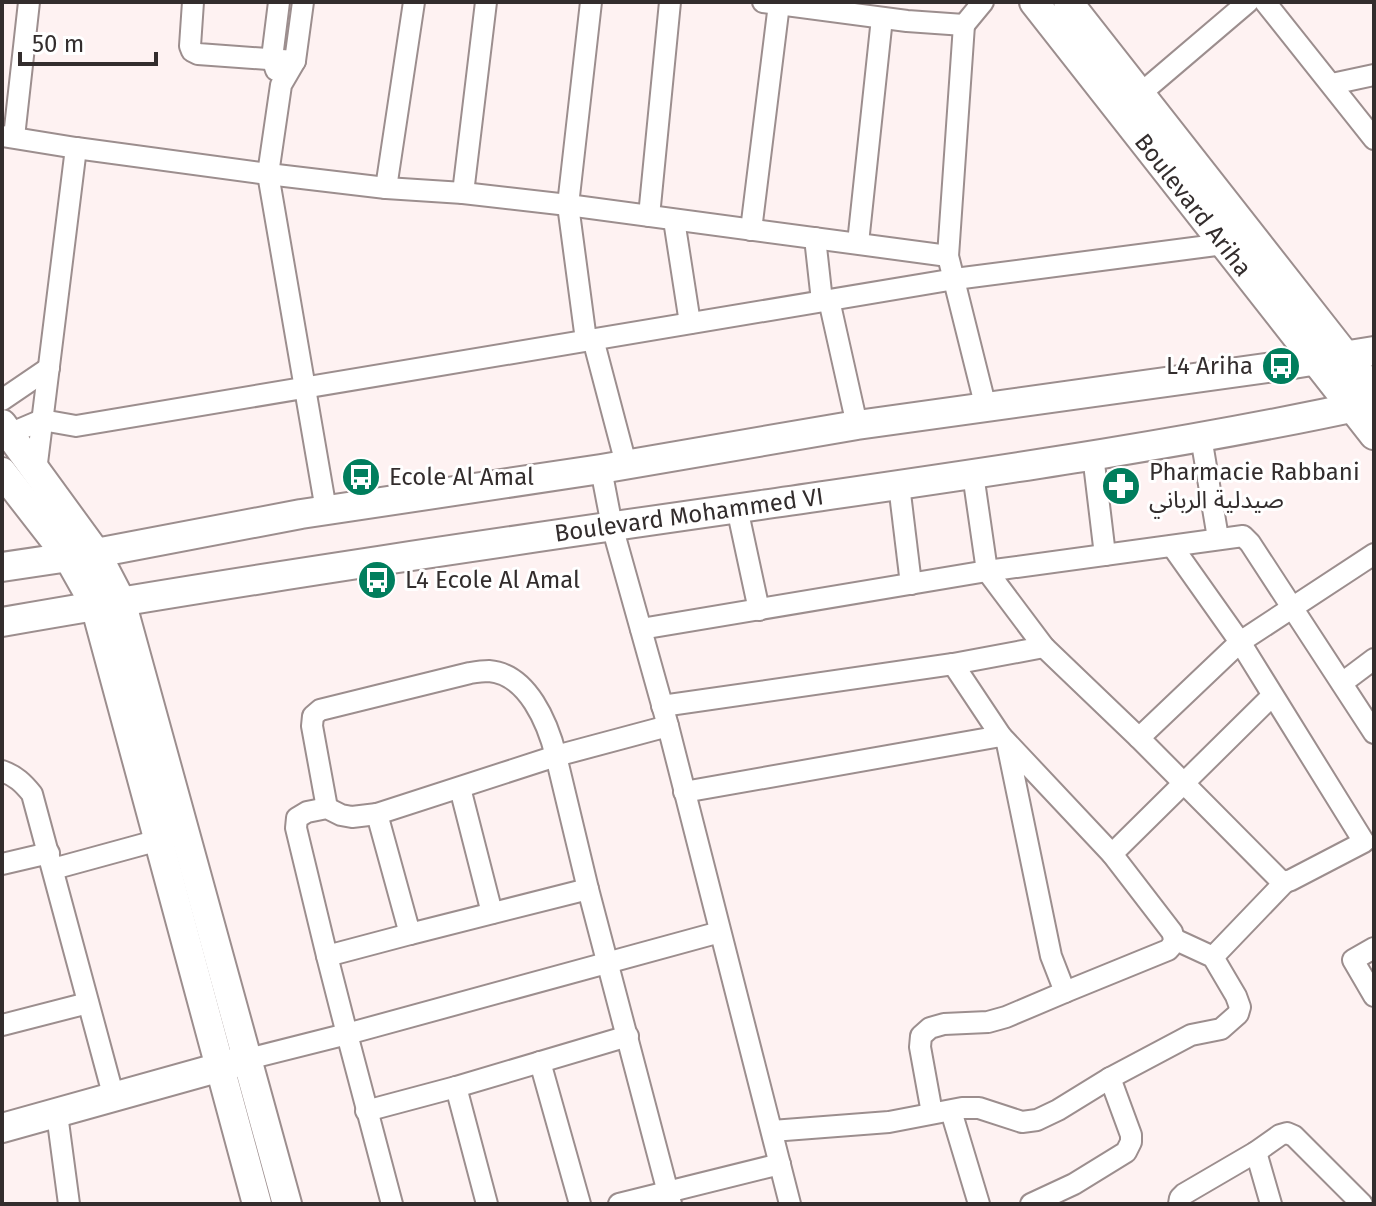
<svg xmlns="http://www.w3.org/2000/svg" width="1376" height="1206" font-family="'Fira Sans','Noto Sans Arabic',sans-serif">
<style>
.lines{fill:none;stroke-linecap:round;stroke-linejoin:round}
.street-casing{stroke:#9c8e8e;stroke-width:24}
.secondary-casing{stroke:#9c8e8e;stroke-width:32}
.street{stroke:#fff;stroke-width:20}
.secondary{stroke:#fff;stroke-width:28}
.labels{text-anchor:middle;stroke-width:6;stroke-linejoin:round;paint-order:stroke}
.street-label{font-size:24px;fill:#332d2d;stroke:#fff}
.poi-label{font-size:24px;fill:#332d2d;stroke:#fff;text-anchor:start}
</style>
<rect width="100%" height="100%" fill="#fef2f2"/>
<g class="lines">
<defs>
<g id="street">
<polyline points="193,2 190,46 192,51 198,54 295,61"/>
<polyline points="303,2 295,61 281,85 268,174 326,510"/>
<polyline points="763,2 907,21 964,25 983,2"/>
<polyline points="1265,2 1374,139"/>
<polyline points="964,25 948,256 986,408"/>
<polyline points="276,70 272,58 279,2"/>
<polyline points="1332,84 1374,75"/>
<polyline points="1140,94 1248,2"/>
<polyline points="2,136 76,148 268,174 386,188 463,193 568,205 948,256"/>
<polyline points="14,137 29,2"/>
<polyline points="386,188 414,2"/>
<polyline points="463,193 486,2"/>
<polyline points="649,216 670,2"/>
<polyline points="674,220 690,323"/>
<polyline points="751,230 779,4"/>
<polyline points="815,238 822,301"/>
<polyline points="858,243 882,18"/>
<polyline points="829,300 857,425"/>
<polyline points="593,339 626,464"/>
<polyline points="586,340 568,205 591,2"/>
<polyline points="2,400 49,368"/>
<polyline points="1201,437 1218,538"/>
<polyline points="2,439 9,434 42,420 76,426 955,279 1224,244"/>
<polyline points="1093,455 1105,555"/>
<polyline points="601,469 612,526 668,726 790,1204"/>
<polyline points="36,471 76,148"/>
<polyline points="973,474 987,571 1044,647 1139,738 1279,879 1285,882 1291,880 1364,842 1240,642 1172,546"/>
<polyline points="899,485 911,584"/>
<polyline points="737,508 759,610"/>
<polyline points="641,629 987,571 1243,536 1250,543 1374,733"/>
<path d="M 953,664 L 1001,736 L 1112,854 L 1172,932 C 1175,940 1174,944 1168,950 L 1065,992 L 1051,956 L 1007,743"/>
<polyline points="1342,683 1374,659"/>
<polyline points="662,706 953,664 1044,647"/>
<polyline points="668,726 556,756 588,889 671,1204"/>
<polyline points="1139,738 1240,642 1374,554"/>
<path d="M 2,771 C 16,776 23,783 32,794 L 114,1098"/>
<polyline points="460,788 492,913"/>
<polyline points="684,792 1001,736"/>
<path d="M 327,808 L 312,726 L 313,716 L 320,710 L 470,673 C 476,672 483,671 489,671 C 528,674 548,724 556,756 L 377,814 L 410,934 L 588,889"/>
<polyline points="377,814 352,817 341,815 327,808 307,812 297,818 296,828 327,956 410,934"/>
<polyline points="1112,854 1272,696"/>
<polyline points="2,864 49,853"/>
<polyline points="53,869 159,840"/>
<polyline points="1374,948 1353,960 1374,996"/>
<polyline points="1213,957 1285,882"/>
<polyline points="2,1025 88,1003"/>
<polyline points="248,1059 347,1034 327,956"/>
<polyline points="540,1062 580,1204"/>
<polyline points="456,1087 487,1204"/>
<polyline points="366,1111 456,1087 628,1036"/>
<polyline points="951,1111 979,1204"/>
<polyline points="932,1113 920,1047 921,1036 930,1028 944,1024 988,1022 1006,1017 1065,992"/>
<polyline points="57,1114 69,1204"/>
<polyline points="772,1131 889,1122 962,1108 979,1108 1022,1122 1037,1120 1058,1110 1110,1078 1191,1035 1221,1029 1238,1014 1240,1007 1236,996 1213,957 1174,939"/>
<polyline points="1256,1152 1271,1204"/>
<polyline points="392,1204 347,1034 720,932"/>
<polyline points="619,1204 780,1164"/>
<polyline points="1031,1204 1074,1184 1126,1152 1131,1142 1131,1135 1110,1078"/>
<polyline points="1179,1204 1180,1198 1184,1194 1256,1152 1280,1135 1287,1133 1294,1136 1362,1204"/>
</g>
<g id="secondary">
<polyline points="1034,2 1374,435"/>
<polyline points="1068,2 1374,392"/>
<polyline points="2,424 96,553 121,601 287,1204"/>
<polyline points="2,472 68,557 95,605 257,1204"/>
<polyline points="2,567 96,553 301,514 601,469 857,425 1281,366 1374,351"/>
<path d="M 2,622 C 254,578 508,541 761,505 C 966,475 1172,447 1374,403"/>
<polyline points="2,1128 235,1063"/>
</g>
</defs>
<!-- street casing -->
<use href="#street" class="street-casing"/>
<!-- secondary casing -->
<use href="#secondary" class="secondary-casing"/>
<!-- street -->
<use href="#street" class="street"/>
<!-- secondary -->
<use href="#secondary" class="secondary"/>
</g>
<!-- icons -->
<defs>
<symbol id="bus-disc" viewBox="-11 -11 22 22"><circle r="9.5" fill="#017e5d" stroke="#fff"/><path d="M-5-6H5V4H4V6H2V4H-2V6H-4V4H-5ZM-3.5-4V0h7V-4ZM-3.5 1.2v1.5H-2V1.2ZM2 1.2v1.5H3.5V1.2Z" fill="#fff"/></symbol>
<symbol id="pharmacy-disc" viewBox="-11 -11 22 22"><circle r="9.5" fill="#017e5d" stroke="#fff"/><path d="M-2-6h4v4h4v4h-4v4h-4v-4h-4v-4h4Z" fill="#fff"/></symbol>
</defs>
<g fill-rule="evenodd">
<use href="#bus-disc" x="1259" y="344" width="44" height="44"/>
<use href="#bus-disc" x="339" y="455" width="44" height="44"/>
<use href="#pharmacy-disc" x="1099" y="464" width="44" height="44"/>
<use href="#bus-disc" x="355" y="558" width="44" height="44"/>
</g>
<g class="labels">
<!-- street labels -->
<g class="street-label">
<text transform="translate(1193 205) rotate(52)" y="8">Boulevard Ariha</text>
<text transform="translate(689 515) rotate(-8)" y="8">Boulevard Mohammed VI</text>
</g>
<!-- poi labels -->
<g class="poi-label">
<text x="1253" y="374" text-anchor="end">L4 Ariha</text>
<text x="1149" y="480">Pharmacie Rabbani<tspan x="1149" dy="28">صيدلية الرباني</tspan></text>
<text x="389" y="485">Ecole Al Amal</text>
<text x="405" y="588">L4 Ecole Al Amal</text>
</g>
</g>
<!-- border -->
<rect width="1376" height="1206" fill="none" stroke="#332d2d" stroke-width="8"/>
<!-- scale -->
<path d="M20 52v12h136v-12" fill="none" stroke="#332d2d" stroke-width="4"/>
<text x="32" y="52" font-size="24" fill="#332d2d" stroke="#ffffff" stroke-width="6" paint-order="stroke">50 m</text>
</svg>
